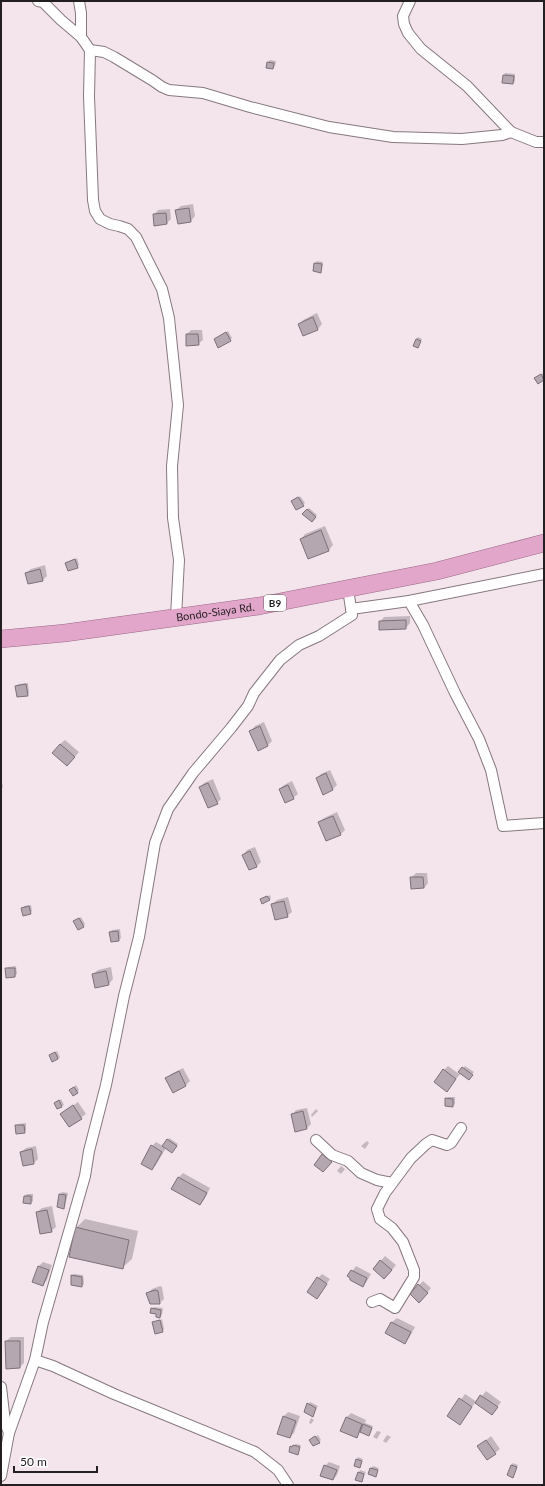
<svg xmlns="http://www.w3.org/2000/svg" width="545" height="1486" font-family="Lato,sans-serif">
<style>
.shadow{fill:#0003}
.building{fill:#b5a7af;stroke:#7d7077}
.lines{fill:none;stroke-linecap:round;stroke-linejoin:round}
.minor-casing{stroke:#86787f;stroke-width:12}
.trunk-casing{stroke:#9a6885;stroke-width:18}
.minor{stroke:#fff;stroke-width:10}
.trunk{stroke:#e2a6ca;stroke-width:17}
.labels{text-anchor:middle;stroke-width:3;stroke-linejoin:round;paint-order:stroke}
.shield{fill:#fff;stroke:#656263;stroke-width:1}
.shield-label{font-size:10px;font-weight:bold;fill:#231e20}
.street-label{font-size:11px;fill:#231e20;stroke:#fff}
</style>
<rect width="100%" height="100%" fill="#f4e5ed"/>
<!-- shadow -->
<g class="shadow">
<polygon points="270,60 276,61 275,66 273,68 267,67 268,62"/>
<polygon points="505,73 515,74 515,81 513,83 504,75"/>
<polygon points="193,204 195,216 191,221 176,210 181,206"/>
<polygon points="170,209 171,219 167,223 155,224 154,215 158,210"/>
<polygon points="317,261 323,262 322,270 320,271 315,263"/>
<polygon points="317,313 322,324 318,329 304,335 299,324 303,320"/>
<polygon points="191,330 202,330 203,340 198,344 187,334"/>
<polygon points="228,331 232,338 230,340 217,338"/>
<polygon points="418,337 422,339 418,347 416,339"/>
<polygon points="543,373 544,379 538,383 535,378"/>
<polygon points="300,496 305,503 297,509 294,500"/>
<polygon points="309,508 317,515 312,521 304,514"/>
<polygon points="325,526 333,545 329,550 309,558 301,539 305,534"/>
<polygon points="77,558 79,565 77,567 66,564"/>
<polygon points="45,565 47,576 43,580 26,573 31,569"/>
<polygon points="410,616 410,623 406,628 380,622 384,617"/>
<polygon points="28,683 29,693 27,695 16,686 18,684"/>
<polygon points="264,722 272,741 268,745 259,749 251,731 255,726"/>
<polygon points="65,740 79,752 72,760 60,744"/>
<polygon points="330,770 337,785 332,790 317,778 321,774"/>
<polygon points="1,779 3,787 1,789"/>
<polygon points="213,779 221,799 217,803 200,787 204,783"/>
<polygon points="292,781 298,794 293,798 280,789 284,785"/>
<polygon points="337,812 345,830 341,834 327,840 319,822 324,818"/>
<polygon points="255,847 261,862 257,866 249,869 243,855 247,850"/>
<polygon points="416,873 427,873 428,883 424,888 411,878"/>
<polygon points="270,895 271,898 269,900 261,899"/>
<polygon points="288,897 292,912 287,916 272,904 277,900"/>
<polygon points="31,905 32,911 30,913 23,908 24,906"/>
<polygon points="81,917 85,924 83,926 76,920"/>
<polygon points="120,929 121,938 119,940 111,941 110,932 112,930"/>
<polygon points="16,966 17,974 15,976 6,969 8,967"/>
<polygon points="111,967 113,979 109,984 93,974 98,970"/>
<polygon points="57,1051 60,1057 58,1059 50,1055"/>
<polygon points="448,1066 459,1074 465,1066 474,1072 470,1077 461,1073 447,1090 444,1070"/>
<polygon points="183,1068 190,1081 186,1085 173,1092 167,1079 171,1074"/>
<polygon points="76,1085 79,1090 77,1092 70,1090"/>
<polygon points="448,1097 455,1097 455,1104 453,1106 446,1099"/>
<polygon points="61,1099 64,1105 57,1108 57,1102"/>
<polygon points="78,1102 86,1114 69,1126 61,1114"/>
<polygon points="307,1108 311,1124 307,1128 292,1115 296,1110"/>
<polygon points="316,1109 318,1111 312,1117 311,1115"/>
<polygon points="26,1123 26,1130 24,1132 16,1126 18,1124"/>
<polygon points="169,1138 178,1144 174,1150 166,1148 156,1165 152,1169 152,1146 156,1142 163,1146"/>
<polygon points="367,1141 369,1143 365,1149 361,1146"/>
<polygon points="36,1146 38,1159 34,1163 21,1152 26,1148"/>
<polygon points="327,1150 335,1157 328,1167 323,1155"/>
<polygon points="341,1166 345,1169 341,1174 337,1171"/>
<polygon points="183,1173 210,1188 204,1200 200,1204 172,1188 179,1177"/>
<polygon points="62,1192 68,1193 65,1206 63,1208 60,1194"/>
<polygon points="27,1194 33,1194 33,1201 31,1203 25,1196"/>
<polygon points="52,1206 56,1227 51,1231 37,1212 42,1208"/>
<polygon points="85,1219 138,1231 132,1259 122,1268 76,1228"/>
<polygon points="385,1256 396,1265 389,1274 374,1269"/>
<polygon points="43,1262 52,1265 47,1280 43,1285 39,1266"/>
<polygon points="356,1266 371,1274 367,1281 363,1286 349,1276"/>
<polygon points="74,1274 83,1275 84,1284 82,1286 72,1275"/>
<polygon points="322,1274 330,1279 317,1298 318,1278"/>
<polygon points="423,1281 431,1288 424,1297 419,1285"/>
<polygon points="160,1286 162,1287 164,1299 160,1303 151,1303 148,1293 152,1289"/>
<polygon points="154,1307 163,1308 162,1315 160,1317 152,1309"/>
<polygon points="397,1318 415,1327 409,1338 405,1343 387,1333 392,1322"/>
<polygon points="162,1319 164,1329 162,1331 153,1323"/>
<polygon points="11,1337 24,1337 24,1363 20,1367 6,1341"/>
<polygon points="486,1391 501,1402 492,1414 475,1403 460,1423 449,1416 465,1394 477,1402"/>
<polygon points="310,1402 318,1406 312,1416 305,1412"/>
<polygon points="288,1412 300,1416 294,1433 290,1437 284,1416"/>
<polygon points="351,1413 366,1420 365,1423 373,1426 369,1434 361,1432 356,1436 347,1417"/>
<polygon points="311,1418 314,1420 311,1424 309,1423"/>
<polygon points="377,1431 381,1432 377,1439 373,1437"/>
<polygon points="318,1435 321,1440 319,1442 310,1440"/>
<polygon points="387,1435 391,1437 386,1443 383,1441"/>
<polygon points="491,1436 500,1449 495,1453 479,1446"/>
<polygon points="296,1444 301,1445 297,1454 291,1447"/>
<polygon points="358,1457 363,1459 360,1467 357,1459"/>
<polygon points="329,1462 340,1466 337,1475 333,1479 325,1466"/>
<polygon points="513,1463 518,1465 513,1476 511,1465"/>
<polygon points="373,1466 379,1468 375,1475 371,1468"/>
<polygon points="360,1470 366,1472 361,1481 356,1479"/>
</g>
<!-- building -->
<g class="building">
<polygon points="267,62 274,63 273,69 266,68"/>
<polygon points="503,75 514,76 513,84 502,83"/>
<polygon points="189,208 191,222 178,224 175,210"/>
<polygon points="166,213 167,224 154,226 153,214"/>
<polygon points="314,263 322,264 321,273 313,271"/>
<polygon points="313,317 318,330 303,336 298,324"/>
<polygon points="226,332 231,341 218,348 214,339"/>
<polygon points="186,334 198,334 199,345 186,346"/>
<polygon points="416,339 421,341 418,348 413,346"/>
<polygon points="541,374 544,380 538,384 534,378"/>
<polygon points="298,497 304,506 296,510 291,501"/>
<polygon points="307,509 316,517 312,522 302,514"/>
<polygon points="321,530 329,551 308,559 300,539"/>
<polygon points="75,559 78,568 68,571 65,563"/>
<polygon points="40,569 43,581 28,584 25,573"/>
<polygon points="406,620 406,629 379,630 379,621"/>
<polygon points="26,684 28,696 17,697 15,686"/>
<polygon points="260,726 268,746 258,751 249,731"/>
<polygon points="60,744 75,757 67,766 52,753"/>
<polygon points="326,773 333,790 323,795 316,778"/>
<polygon points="208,783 218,804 208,808 199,787"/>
<polygon points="288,785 294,799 285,803 279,789"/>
<polygon points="333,816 341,835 326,841 318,822"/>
<polygon points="250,851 257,867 249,870 242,855"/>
<polygon points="410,877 423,877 424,888 411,889"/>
<polygon points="267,896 270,900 262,904 260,899"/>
<polygon points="284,901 288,917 275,920 271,904"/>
<polygon points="29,906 31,914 23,916 21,908"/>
<polygon points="79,918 84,927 78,930 73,921"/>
<polygon points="118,931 119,941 111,942 109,932"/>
<polygon points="5,968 15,968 15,977 6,978"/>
<polygon points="106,971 109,985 95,988 92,974"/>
<polygon points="55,1052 58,1059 52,1062 49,1055"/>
<polygon points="462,1067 473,1075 469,1080 458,1072"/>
<polygon points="443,1069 456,1079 447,1092 434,1082"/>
<polygon points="179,1071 186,1086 173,1093 165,1078"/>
<polygon points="74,1087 78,1093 73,1096 69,1090"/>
<polygon points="445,1098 453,1099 453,1107 445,1106"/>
<polygon points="59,1100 62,1107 57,1109 54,1103"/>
<polygon points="73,1105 82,1119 69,1127 60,1114"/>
<polygon points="303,1111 307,1129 295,1132 291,1114"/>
<polygon points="15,1125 24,1125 25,1133 16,1134"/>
<polygon points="167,1139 177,1146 172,1153 162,1146"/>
<polygon points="151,1145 162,1152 152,1170 141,1164"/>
<polygon points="32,1149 34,1164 23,1166 20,1152"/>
<polygon points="322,1154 332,1162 323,1172 314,1165"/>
<polygon points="178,1177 207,1193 200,1205 171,1189"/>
<polygon points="59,1194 66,1195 64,1209 57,1207"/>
<polygon points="24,1196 31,1196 31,1204 23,1203"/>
<polygon points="47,1210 52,1232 40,1234 36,1212"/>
<polygon points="75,1227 129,1240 123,1269 69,1257"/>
<polygon points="380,1260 392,1270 384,1279 373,1269"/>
<polygon points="38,1266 49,1270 43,1286 32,1282"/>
<polygon points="351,1270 367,1278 363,1287 350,1280 350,1278 347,1276"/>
<polygon points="71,1275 82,1277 82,1287 71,1285"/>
<polygon points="317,1277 327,1284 317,1299 307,1292"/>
<polygon points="418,1284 428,1293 419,1303 410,1294"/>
<polygon points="155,1290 158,1291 160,1304 150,1304 146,1293"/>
<polygon points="151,1308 161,1310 160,1318 156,1317 156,1314 150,1313"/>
<polygon points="160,1320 163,1332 155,1334 152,1322"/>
<polygon points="391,1322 411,1332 405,1344 385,1333"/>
<polygon points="5,1341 20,1341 20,1368 6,1369"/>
<polygon points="480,1395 498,1407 492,1415 475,1403"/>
<polygon points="459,1398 472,1407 460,1425 447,1416"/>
<polygon points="307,1403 316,1408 313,1417 304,1412"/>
<polygon points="283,1416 296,1421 290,1438 277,1434"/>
<polygon points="346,1417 362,1424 357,1438 340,1431"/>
<polygon points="363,1424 372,1428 369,1436 360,1432"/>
<polygon points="315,1436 320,1443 313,1446 309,1440"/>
<polygon points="486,1440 496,1454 487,1460 477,1446"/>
<polygon points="293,1445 300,1447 298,1455 289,1452 290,1446 292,1447"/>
<polygon points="356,1459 362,1461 360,1468 354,1466"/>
<polygon points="324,1465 337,1470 333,1480 320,1476"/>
<polygon points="511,1465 517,1467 513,1478 507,1475"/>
<polygon points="370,1468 378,1470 376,1477 368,1474"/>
<polygon points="358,1472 364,1474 362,1482 355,1480"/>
</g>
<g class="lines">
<defs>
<g id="minor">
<polyline points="38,1 43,2 61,20 81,37 90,50 104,52 114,57 152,80 162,87 169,90 203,93 250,107 329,127 393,137 462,139 502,135 511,132"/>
<polyline points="79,1 81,13 81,37"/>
<polyline points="410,1 403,16 404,24 408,33 421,49 467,86 511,132 536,142 544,142"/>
<polyline points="90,50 89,96 93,200 95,211 100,219 110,224 119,226 128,229 136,237 162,289 169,318 178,405 172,466 173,518 179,560 176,617"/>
<polyline points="409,601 544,574"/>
<polyline points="351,609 409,601 423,625 455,693 479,739 491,770 503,826 544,823"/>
<polyline points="316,1140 332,1155 348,1161 361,1173 377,1180 392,1183"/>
<polyline points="372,1302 380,1299 395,1308 414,1277 414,1270 403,1242 392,1228 380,1219 377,1209 385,1193 411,1158 426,1144 432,1140 447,1145 451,1143 461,1128"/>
<polyline points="35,1360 53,1366 114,1394 255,1452 278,1470 288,1485"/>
<polyline points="1,1387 5,1422 9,1433"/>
<polyline points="1,1476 9,1433 35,1360 43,1322 85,1176 89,1151 106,1085 124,996 139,937 155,843 168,809 193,773 231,728 248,706 254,693 280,660 299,645 319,636 352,615 348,589"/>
</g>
<g id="trunk">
<path id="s1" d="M 1,639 L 65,633 L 259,606 L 437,571 L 544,543"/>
</g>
</defs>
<!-- minor casing -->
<use href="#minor" class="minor-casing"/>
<!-- trunk casing -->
<use href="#trunk" class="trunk-casing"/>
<!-- minor -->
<use href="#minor" class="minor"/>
<!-- trunk -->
<use href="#trunk" class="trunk"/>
</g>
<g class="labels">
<!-- shield labels -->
<rect class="shield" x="264" y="595" width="22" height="16" rx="3"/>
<g class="shield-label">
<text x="275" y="607">B9</text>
</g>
<!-- street labels -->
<g class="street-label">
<text dy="4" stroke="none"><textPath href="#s1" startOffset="216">Bondo-Siaya Rd.</textPath></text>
</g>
</g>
<!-- border -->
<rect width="545" height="1486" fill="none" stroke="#231e20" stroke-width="4"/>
<!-- scale -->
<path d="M14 1466v6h83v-6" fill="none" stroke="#231e20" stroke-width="2"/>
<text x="20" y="1466" font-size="12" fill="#231e20" stroke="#ffffff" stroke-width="3" paint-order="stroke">50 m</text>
</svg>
